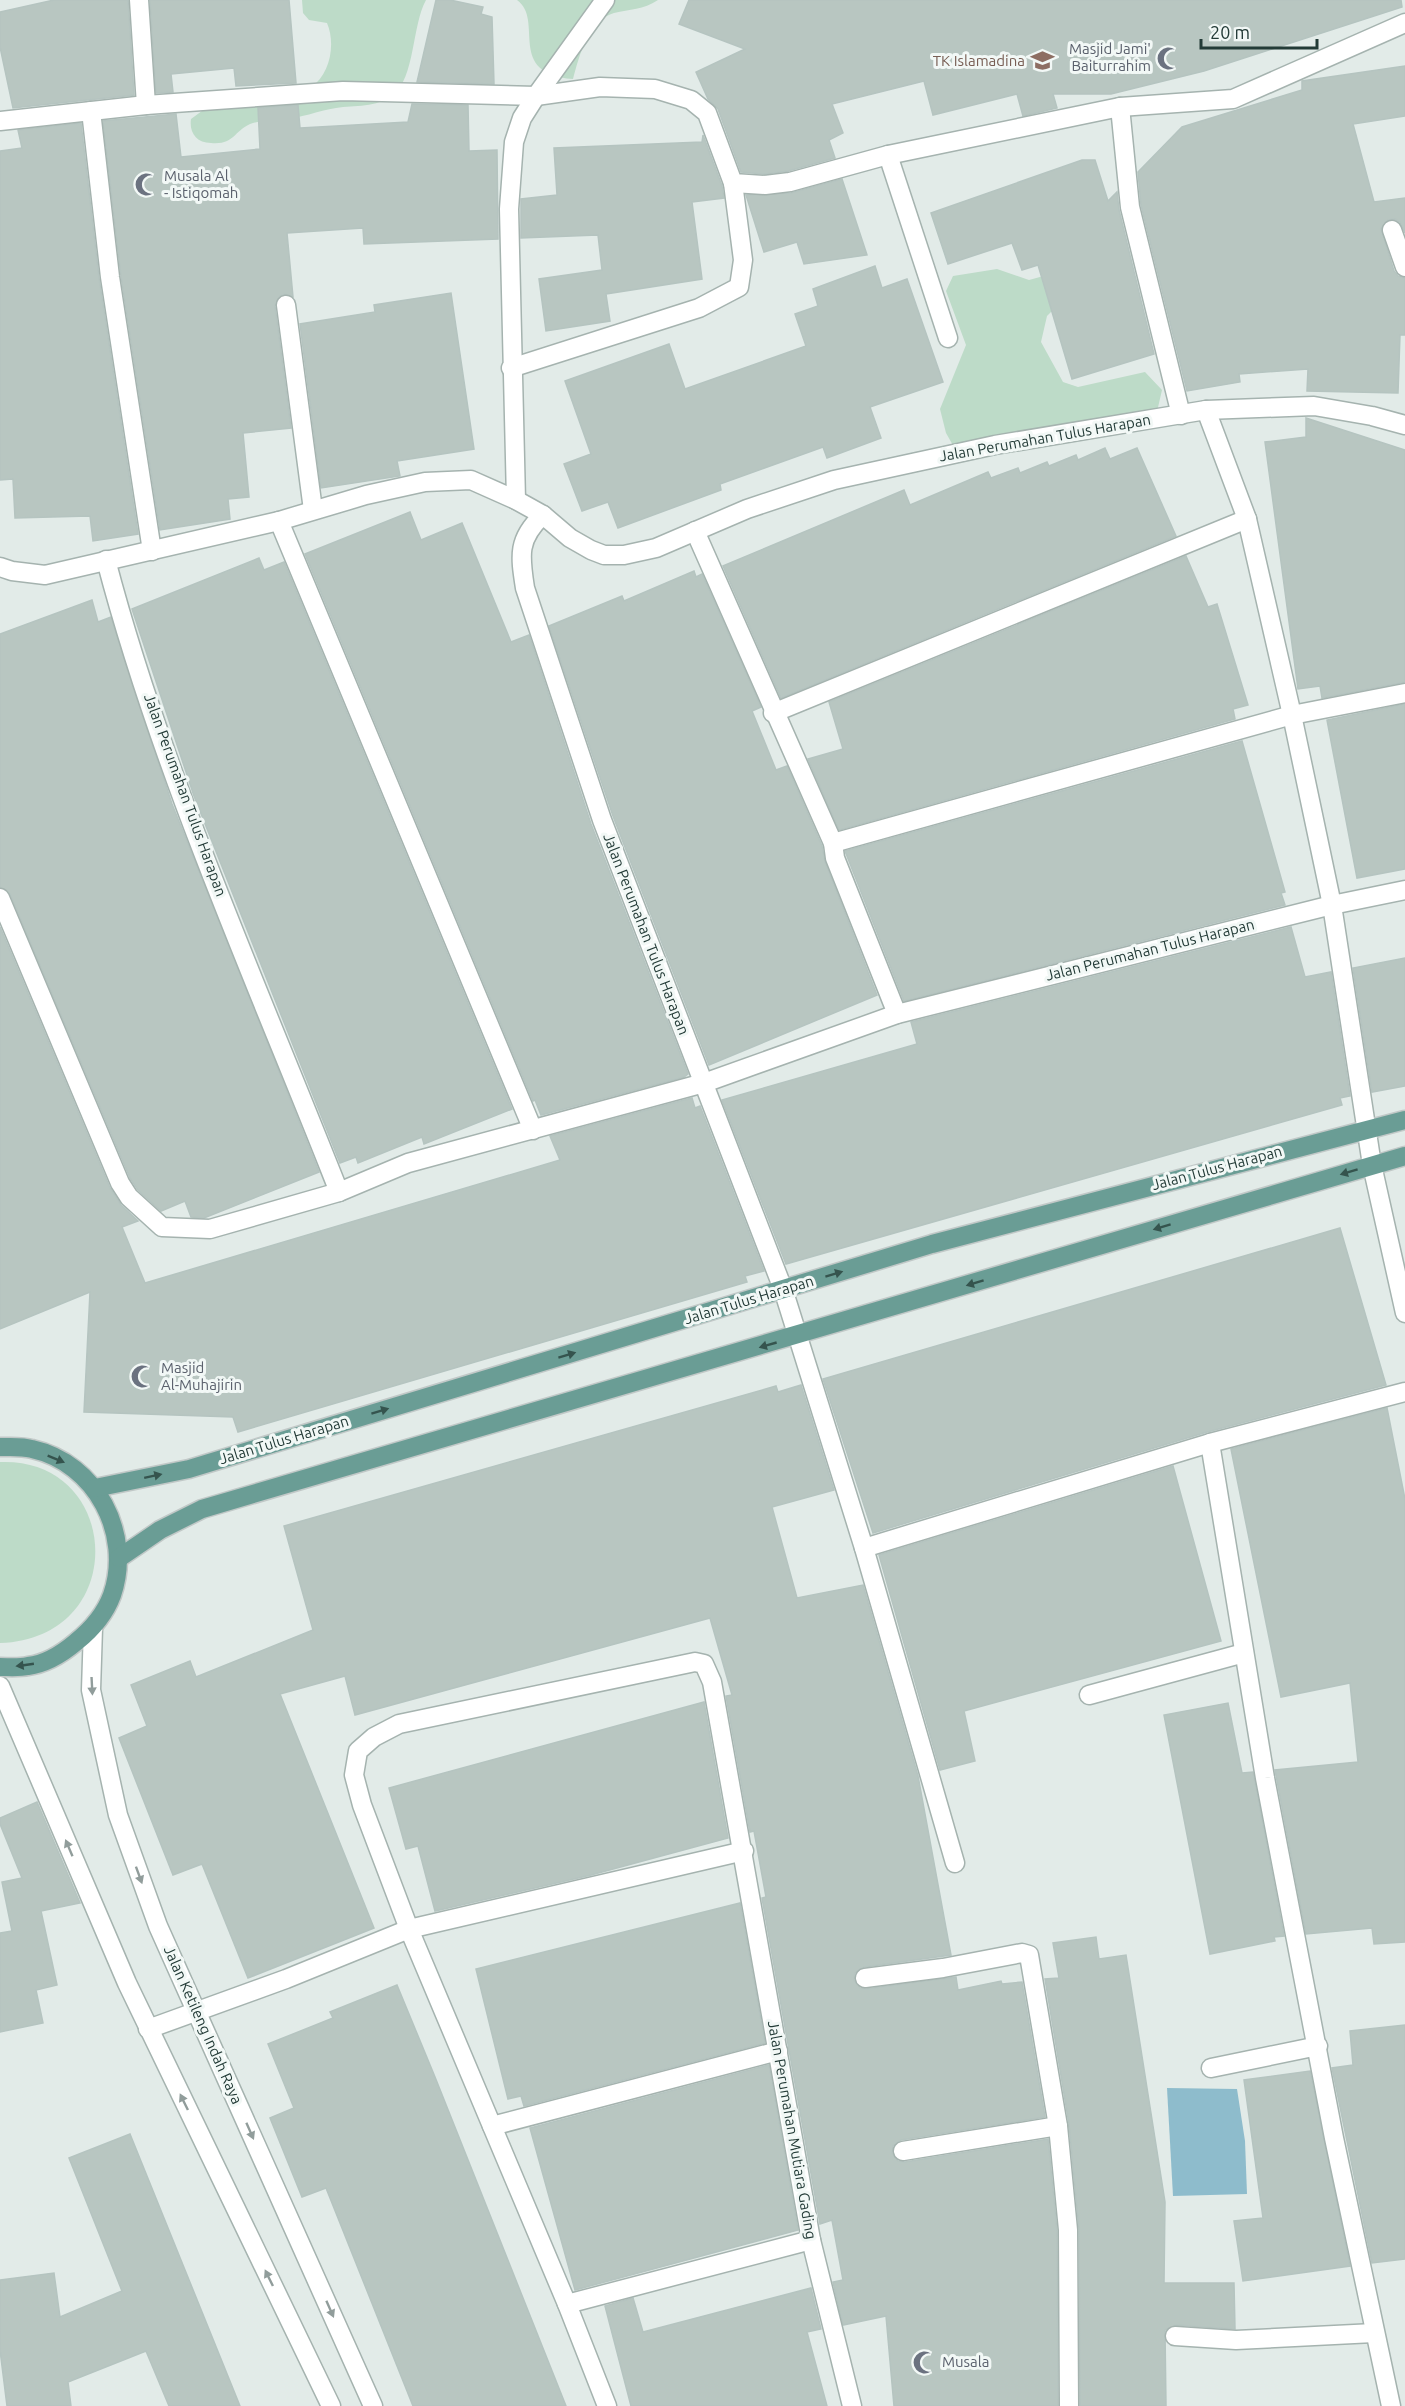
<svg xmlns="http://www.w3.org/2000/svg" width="1405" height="2406" font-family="Ubuntu,sans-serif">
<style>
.green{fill:#bddbc8}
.water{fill:#8ebccc}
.building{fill:#b8c6c1;stroke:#b5c4c0;stroke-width:1.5}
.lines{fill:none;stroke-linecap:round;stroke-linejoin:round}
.minor-casing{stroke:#a5b3af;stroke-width:21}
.major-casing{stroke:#c1c8c7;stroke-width:21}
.minor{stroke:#fff;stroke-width:18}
.major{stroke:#6a9d95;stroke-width:18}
.oneway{fill:#35544e}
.oneway2{fill:#919d9b}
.labels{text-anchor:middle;stroke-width:6;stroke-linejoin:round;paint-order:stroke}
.worship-label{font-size:15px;fill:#5b616d;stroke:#f2f8f6;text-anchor:start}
.education-label{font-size:15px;fill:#785e54;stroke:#f2f8f6;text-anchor:end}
.street-label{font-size:15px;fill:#233b37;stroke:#f2f8f6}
</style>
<rect width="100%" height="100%" fill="#e2ebe8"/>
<!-- green -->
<g class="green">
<path d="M 302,0 L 426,0 C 412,25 415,78 393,95 C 376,108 355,105 336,108 C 318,111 300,118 282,120 C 272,122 260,120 250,124 C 233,132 234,145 211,143 C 196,143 189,132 191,119 L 206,108 L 311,87 C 330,75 336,44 327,23 L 309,20 L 303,13 Z"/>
<path d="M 517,0 L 658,0 C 643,10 630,9 614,13 C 588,20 579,57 573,79 C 505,74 545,20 517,0 Z"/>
<polygon points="997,269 1029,280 1069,269 1066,297 1047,316 1041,342 1063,382 1078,387 1145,372 1162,390 1156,416 959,456 946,433 940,409 966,345 946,291 953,276"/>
<path d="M 0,1462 C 122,1457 132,1638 0,1643 Z"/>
</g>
<!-- water -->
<polygon class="water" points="1167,2088 1237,2089 1245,2141 1247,2194 1173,2196"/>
<!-- building -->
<g class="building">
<polygon points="54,0 128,0 134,95 13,108 0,47 0,12"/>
<polygon points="150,0 289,0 296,83 236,86 234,68 171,74 173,92 156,93"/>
<polygon points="436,0 450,0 483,7 481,14 492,17 494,84 417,82"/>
<polygon points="689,0 1401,0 1402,7 1204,71 1111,94 1053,94 1057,108 1023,116 1017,94 933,115 924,81 832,104 843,133 829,140 835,158 788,171 765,174 741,172 718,109 708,99 696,72 745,49 679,24"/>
<polygon points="1405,66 1405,116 1353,124 1374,202 1405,198 1405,233 1400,222 1395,219 1388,220 1381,229 1394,271 1398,276 1405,278 1405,335 1400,335 1398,393 1307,391 1308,369 1239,374 1240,382 1187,391 1141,205 1138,172 1182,127 1302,90 1302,81"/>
<polygon points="412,104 468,105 469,151 497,150 498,239 364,244 363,228 287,233 293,297 285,294 280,296 275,306 291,428 243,433 249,497 228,499 230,519 160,530 121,276 103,121 176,114 181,157 260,149 258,108 298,105 300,128 408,122"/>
<polygon points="81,123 99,278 138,534 93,541 90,516 15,518 13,479 0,480 0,151 22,148 18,130"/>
<polygon points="703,135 722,186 724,198 692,202 702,279 606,294 610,321 546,331 539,279 602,270 598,235 521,238 521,199 557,195 554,148 702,142"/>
<polygon points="1082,160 1095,160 1108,201 1117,192 1119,210 1154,354 1072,379 1038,265 1022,270 1012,243 948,264 931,213"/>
<polygon points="842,179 867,255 804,264 797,242 764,252 746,195 791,193"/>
<polygon points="875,266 882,288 907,279 943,382 870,407 881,438 827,458 823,447 720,484 721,490 618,528 608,502 582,511 564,464 591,454 565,381 669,344 685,389 806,346 795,314 818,306 813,289"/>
<polygon points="451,293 474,449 397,461 400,476 321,488 300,324 375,312 374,305"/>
<polygon points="1306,418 1405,450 1405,682 1322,698 1320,686 1298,689 1265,442 1306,437"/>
<polygon points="1105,448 1110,459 1137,448 1176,536 781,698 723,566 904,490 910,505 988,472 991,478 1018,468 1020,473 1047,462 1049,466 1076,455 1078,460"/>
<polygon points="410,512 421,540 462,523 511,642 529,635 591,824 688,1074 684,1077 541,1115 535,1100 533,1101 305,554"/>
<polygon points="1186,556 1208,607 1217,604 1248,705 1233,709 1235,719 839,830 808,759 843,749 829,702"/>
<polygon points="259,558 264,570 284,562 512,1109 424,1144 422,1137 358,1163 356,1157 340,1163 194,796 132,609"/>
<polygon points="694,571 696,577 702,574 761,707 752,711 776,770 787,766 822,846 825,862 877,995 709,1065 613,816 549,626 622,596 624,601"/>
<polygon points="92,600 98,622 111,617 172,804 319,1172 204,1218 191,1217 185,1201 161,1211 138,1190 130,1178 10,894 0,887 0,634"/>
<polygon points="1405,704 1405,869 1357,878 1327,720"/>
<polygon points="1242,741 1285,892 1281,893 1285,905 904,1001 845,851"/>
<polygon points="0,927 110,1188 121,1205 138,1221 122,1227 145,1283 560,1160 550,1136 692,1098 695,1108 700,1106 764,1271 745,1276 747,1282 238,1432 233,1417 84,1412 90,1292 0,1329"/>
<polygon points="1291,927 1305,977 1331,972 1350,1096 1340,1098 1342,1105 786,1264 722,1100 917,1044 911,1022"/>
<polygon points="1405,958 1405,1086 1372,1092 1353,968"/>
<polygon points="1340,1228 1386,1385 1207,1432 873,1533 823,1379"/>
<polygon points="801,1385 834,1490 772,1507 797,1598 863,1585 918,1776 951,1955 864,1967 855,1973 854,1980 860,1988 866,1989 956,1977 958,1990 1001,1981 1002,1984 1022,1982 1045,2117 901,2140 893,2146 892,2153 898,2161 905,2162 1048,2139 1057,2231 1058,2406 894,2406 886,2316 843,2325 833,2282 843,2280 832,2220 820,2224 762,1898 766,1897 754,1831 750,1832 726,1696 732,1695 710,1618 355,1715 345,1676 280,1694 374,1928 248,1978 202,1864 173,1875 119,1738 147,1726 131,1685 190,1661 196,1677 313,1630 284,1526 776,1386 778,1392"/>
<polygon points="1387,1408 1405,1499 1405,1942 1374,1944 1372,1928 1306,1934 1275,1770 1358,1762 1350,1683 1281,1697 1231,1449"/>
<polygon points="1173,1466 1221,1641 964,1711 975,1761 940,1770 879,1555"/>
<polygon points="704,1702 728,1838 591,1875 435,1911 418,1846 406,1849 389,1788"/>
<polygon points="1228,1703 1242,1773 1253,1772 1284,1936 1274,1937 1275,1941 1210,1954 1164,1715"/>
<polygon points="37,1802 80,1903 41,1911 57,1985 36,1990 43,2023 0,2032 0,1933 12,1931 2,1882 22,1878 0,1824 0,1818"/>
<polygon points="740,1903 765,2043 524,2106 521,2096 508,2099 476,1969"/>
<polygon points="1096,1937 1099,1959 1126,1955 1165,2202 1164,2283 1234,2283 1235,2329 1176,2325 1165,2330 1166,2406 1080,2406 1079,2229 1069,2124 1045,1979 1059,1978 1053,1943"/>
<polygon points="397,1985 435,2077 566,2406 413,2406 326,2188 302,2197 270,2118 294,2108 268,2044 333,2018 330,2012"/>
<polygon points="1405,2025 1405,2259 1372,2263 1332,2068 1353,2065 1350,2031"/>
<polygon points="769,2065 798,2230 575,2290 530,2128"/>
<polygon points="1310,2071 1350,2266 1243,2281 1234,2221 1263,2218 1244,2080"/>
<polygon points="130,2134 240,2406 169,2406 146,2351 68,2382 71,2406 7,2406 0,2350 0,2280 54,2273 60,2317 122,2291 69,2158"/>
<polygon points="811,2288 821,2329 807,2332 827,2406 631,2406 605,2306 633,2298 643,2332"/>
</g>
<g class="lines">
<defs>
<g id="minor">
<polyline points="139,0 146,105"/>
<polyline points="1120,107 1130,207 1181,415"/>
<polyline points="91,111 110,277 152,551"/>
<polyline points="0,121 146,105 343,91 536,96 600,87 655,89 691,100 707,113 733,183 765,185 790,182 888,155 1120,107 1233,99 1405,23"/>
<polyline points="888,155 948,338"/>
<polyline points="1392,230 1405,267"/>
<polyline points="286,305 313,510"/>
<polyline points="511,368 699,308 739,287 743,260 733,183"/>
<polyline points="1206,410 1247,519 1292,715 1332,905 1372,1165 1405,1313"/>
<polyline points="516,500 509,209 514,142 522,118 536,96 605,0"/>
<path d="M 543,515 C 517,539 520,556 525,588 L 602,820 L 783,1289 L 864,1548 L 955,1863"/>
<polyline points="279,521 533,1130"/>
<polyline points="695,531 833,843 835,858 897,1014"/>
<path d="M 106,560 C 162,774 258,986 339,1192"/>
<polyline points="0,567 12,571 45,575 279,521 366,495 425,482 471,480 516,500 543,515 570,538 591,550 604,555 624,555 656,548 747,509 834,480 995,445 1206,410 1314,406 1372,416 1405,425"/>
<polyline points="773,713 1247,519"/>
<polyline points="833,843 1292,715 1405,693"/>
<polyline points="0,898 120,1183 129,1197 162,1227 210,1229 339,1192 408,1163 704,1083 897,1014 1332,905 1405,890"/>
<polyline points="1210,1443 1265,1778 1334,2138 1391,2406"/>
<polyline points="864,1548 1210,1443 1405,1392"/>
<polyline points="93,1628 91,1690 118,1815 158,1926 373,2406"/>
<polyline points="0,1686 127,1983 331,2406"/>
<polyline points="1089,1695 1244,1653"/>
<polyline points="865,1978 943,1968 1022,1953 1029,1955 1058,2126 1068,2230 1069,2406"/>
<polyline points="148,2029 286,1979 409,1929 744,1851"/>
<polyline points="1211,2068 1318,2046"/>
<polyline points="492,2126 778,2051"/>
<polyline points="903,2151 1058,2126"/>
<polyline points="567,2304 811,2240"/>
<polyline points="1175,2336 1236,2340 1374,2333"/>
<polyline points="607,2406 567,2304 409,1929 362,1805 354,1775 358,1751 374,1737 399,1724 695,1662 704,1664 712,1682 811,2240 852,2406"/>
</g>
<g id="major">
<path d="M 0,1447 C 10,1447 22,1446 32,1449 C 96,1463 133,1534 112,1595 C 105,1614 91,1630 76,1642 C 63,1653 45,1664 28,1666 C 19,1668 9,1667 0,1667"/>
<polyline points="95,1488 189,1469 932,1244 1405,1120"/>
<polyline points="119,1558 160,1530 202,1509 1405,1156"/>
</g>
</defs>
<!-- minor casing -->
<use href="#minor" class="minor-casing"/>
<!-- major casing -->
<use href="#major" class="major-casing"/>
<!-- minor -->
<use href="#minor" class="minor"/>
<!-- major -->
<use href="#major" class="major"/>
</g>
<!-- one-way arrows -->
<defs><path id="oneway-solid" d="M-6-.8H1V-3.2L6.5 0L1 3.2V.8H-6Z" transform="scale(1.5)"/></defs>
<g class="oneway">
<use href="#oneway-solid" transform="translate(1349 1172) rotate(163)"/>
<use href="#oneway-solid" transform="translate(1162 1227) rotate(163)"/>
<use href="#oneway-solid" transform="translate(834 1274) rotate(-17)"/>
<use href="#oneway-solid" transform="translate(975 1283) rotate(163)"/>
<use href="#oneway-solid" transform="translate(768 1345) rotate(164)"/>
<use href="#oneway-solid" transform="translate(567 1355) rotate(-17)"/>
<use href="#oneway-solid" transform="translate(380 1411) rotate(-17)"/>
<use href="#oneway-solid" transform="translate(56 1459) rotate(22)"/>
<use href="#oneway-solid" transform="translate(153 1476) rotate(-12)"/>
<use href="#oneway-solid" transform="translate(25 1665) rotate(172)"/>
</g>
<g class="oneway2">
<use href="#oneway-solid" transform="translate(92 1686) rotate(87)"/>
<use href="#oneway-solid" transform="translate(69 1848) rotate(-113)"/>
<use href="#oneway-solid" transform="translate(139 1875) rotate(70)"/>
<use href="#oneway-solid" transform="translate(184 2102) rotate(-116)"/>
<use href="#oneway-solid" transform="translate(250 2131) rotate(66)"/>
<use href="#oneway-solid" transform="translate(269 2278) rotate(-116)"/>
<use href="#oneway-solid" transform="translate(330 2309) rotate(66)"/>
</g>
<!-- icons -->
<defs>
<symbol id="mosque-bare" viewBox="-9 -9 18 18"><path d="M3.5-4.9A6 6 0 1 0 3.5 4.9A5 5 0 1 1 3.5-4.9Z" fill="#6b7280" stroke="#f2f8f6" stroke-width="2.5" paint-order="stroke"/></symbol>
<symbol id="school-bare" viewBox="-9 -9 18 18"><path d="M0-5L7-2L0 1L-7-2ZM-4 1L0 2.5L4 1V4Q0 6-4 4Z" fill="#8d6e63" stroke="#f2f8f6" stroke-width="2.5" paint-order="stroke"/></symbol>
</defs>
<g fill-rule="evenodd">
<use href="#mosque-bare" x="1152" y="42" width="33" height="33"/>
<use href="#school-bare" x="1026" y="44" width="33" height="33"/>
<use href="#mosque-bare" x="130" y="168" width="33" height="33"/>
<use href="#mosque-bare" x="126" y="1360" width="33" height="33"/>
<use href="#mosque-bare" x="908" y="2346" width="33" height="33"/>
</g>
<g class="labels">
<!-- worship labels -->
<g class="worship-label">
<text x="1151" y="54" text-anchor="end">Masjid Jami'<tspan x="1151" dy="17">Baiturrahim</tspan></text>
<text x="164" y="181">Musala Al<tspan x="164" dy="17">- Istiqomah</tspan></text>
<text x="161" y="1373">Masjid<tspan x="161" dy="17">Al-Muhajirin</tspan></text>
<text x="942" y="2367">Musala</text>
</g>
<!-- education labels -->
<g class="education-label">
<text x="1025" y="66">TK Islamadina</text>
</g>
<!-- street labels -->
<g class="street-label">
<text transform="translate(1045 438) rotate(-10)" y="5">Jalan Perumahan Tulus Harapan</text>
<text transform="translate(185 795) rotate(70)" y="5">Jalan Perumahan Tulus Harapan</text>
<text transform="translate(646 934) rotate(69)" y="5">Jalan Perumahan Tulus Harapan</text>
<text transform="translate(1150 950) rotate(-14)" y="5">Jalan Perumahan Tulus Harapan</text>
<text transform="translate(1217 1168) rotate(-15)" y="5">Jalan Tulus Harapan</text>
<text transform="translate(749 1300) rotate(-17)" y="5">Jalan Tulus Harapan</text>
<text transform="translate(284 1440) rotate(-17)" y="5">Jalan Tulus Harapan</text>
<text transform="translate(203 2025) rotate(66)" y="5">Jalan Ketileng Indah Raya</text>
<text transform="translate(792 2130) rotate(80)" y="5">Jalan Perumahan Mutiara Gading</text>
</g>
</g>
<!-- scale -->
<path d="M1201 39v9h116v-9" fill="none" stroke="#233b37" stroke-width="3"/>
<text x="1210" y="39" font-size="18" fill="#233b37" stroke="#f2f8f6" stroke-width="4.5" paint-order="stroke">20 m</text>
</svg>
